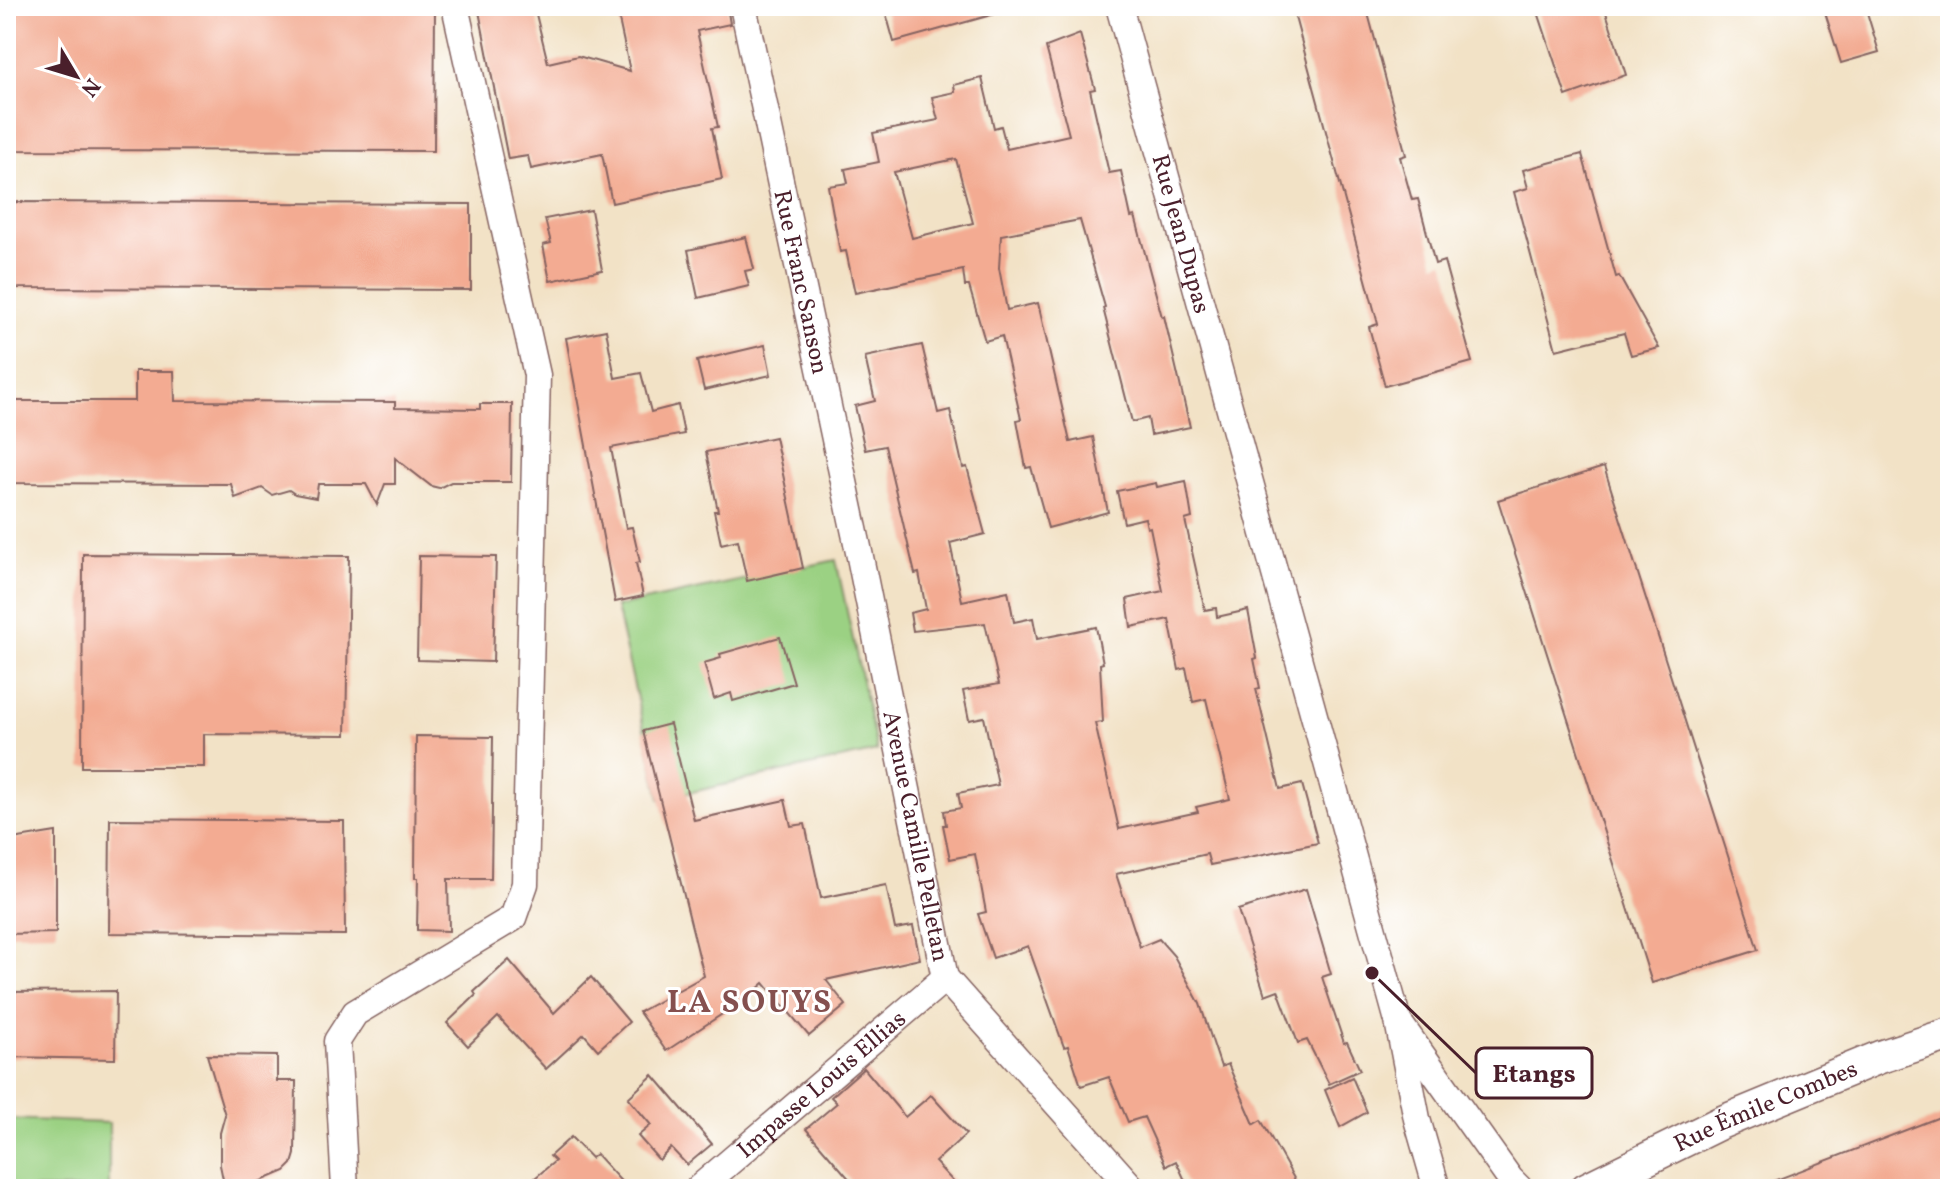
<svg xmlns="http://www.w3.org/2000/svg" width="1956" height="1195" font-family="Vollkorn,serif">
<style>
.green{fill:#9bd183;stroke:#727857;stroke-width:2}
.building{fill:#f3ab92;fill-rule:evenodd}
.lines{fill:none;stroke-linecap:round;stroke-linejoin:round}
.minor-casing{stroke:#856361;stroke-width:29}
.tertiary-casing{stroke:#856361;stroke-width:35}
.minor{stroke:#fff;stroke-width:26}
.tertiary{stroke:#fff;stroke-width:32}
.labels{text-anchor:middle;stroke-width:6;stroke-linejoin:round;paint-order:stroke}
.street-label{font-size:24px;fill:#4a1f2b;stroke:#fff}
.district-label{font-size:32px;font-weight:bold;letter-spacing:2px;fill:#85504f;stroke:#fff}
.leader{fill:none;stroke:#4a1f2b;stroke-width:3}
.callout-dot{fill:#4a1f2b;stroke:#fff;stroke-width:3}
.callout{fill:#fff;stroke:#4a1f2b;stroke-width:3}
.callout-label{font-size:26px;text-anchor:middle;font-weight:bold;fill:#4a1f2b}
</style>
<rect width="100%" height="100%" fill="#fff"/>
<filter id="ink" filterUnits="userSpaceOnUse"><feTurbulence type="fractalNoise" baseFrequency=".0125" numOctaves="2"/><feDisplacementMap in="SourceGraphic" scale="16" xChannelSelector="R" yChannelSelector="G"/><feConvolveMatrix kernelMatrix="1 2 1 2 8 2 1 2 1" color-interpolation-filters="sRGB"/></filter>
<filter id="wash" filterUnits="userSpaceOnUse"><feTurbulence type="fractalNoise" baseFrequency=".006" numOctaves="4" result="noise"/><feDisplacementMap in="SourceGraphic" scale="32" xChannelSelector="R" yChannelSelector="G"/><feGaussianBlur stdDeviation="1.8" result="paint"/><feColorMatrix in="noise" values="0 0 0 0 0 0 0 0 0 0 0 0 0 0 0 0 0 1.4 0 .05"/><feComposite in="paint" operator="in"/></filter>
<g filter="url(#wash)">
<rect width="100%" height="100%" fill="#f2e2c6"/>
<!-- green -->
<g class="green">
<polygon points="836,560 877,751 660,799 616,607"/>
<polygon points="6,1119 109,1123 109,1189 6,1189"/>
</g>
<g id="blocks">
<!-- building -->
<g class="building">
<polygon points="6,6 435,6 434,151 6,150"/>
<polygon points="478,6 534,6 548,63 578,56 630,71 616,6 727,6 730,24 697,31 718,127 712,128 722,179 612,203 602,154 531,169 528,156 508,159"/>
<polygon points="884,6 994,6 995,14 894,42"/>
<polygon points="1292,6 1366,6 1406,155 1400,157 1412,200 1418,199 1435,264 1444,261 1472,362 1385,386 1369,327 1378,324"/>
<polygon points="1536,6 1604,6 1626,75 1566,96"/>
<polygon points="1823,6 1865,6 1879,52 1841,63"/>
<path d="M 1080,34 L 1095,89 L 1090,90 L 1109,173 L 1121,171 L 1131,217 L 1135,216 L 1162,317 L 1164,316 L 1190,427 L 1151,435 L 1148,418 L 1132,422 L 1103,308 L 1105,307 L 1080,220 L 1001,235 L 999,268 L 1007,310 L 1038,303 L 1070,442 L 1093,437 L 1108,512 L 1048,528 L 1031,467 L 1026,468 L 1017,420 L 1021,419 L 1002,336 L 985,341 L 969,286 L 965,286 L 963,270 L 855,293 L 846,251 L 840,252 L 828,186 L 848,183 L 845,169 L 879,162 L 873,133 L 938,120 L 932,97 L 955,92 L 954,85 L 982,78 L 994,128 L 1001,126 L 1007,149 L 1069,135 L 1046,47 ZM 956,159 L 973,223 L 912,238 L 894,172 Z"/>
<polygon points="1582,154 1616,277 1619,276 1659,348 1631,355 1624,333 1556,350 1514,192 1528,188 1523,170"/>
<polygon points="6,202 471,204 471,290 6,288"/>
<polygon points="591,210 602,270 550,281 543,245 551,243 545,219"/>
<polygon points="746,237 754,269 745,271 749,286 698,298 688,250"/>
<polygon points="606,330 615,378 641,373 651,412 678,405 684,434 611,448 626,528 632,527 640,562 636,563 643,596 615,602 566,338"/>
<polygon points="765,345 771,375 704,390 697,361"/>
<polygon points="922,345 938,413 950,410 963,468 967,467 985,534 950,543 962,601 1008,591 1014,622 1033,618 1037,639 1096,627 1103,663 1100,664 1103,722 1095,723 1119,829 1198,812 1196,807 1230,799 1206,699 1193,702 1186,668 1179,670 1169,619 1131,627 1127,599 1163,591 1150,527 1147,528 1145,518 1124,523 1117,491 1156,483 1157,487 1186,481 1192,518 1185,520 1205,610 1216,608 1217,617 1248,610 1257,658 1254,659 1260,688 1256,689 1280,789 1302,784 1318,843 1210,865 1207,854 1116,874 1140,947 1159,939 1174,956 1200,1004 1221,1067 1228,1064 1254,1124 1261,1120 1300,1189 1189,1189 1176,1161 1166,1166 1144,1117 1128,1122 1109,1077 1081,1086 1068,1046 1064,1047 1028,946 993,958 978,914 986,912 975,854 950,859 943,825 946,825 944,811 961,808 958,793 998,785 984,717 969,720 963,691 999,684 985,623 913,631 910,613 926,609 919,573 915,574 885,446 865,450 855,406 875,401 865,357"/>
<polygon points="135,371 174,371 175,401 395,402 395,408 480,409 480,404 512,404 511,482 451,482 439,488 431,486 395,458 395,484 385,484 377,505 366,484 318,484 316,498 295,494 289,490 272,495 262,488 235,498 231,484 6,483 6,401 135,401"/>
<polygon points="775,437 803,568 747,581 738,540 721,544 714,511 718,511 706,452"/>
<polygon points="1604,467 1758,950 1652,983 1498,500"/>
<polygon points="83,554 349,556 346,735 204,734 204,767 82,767"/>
<polygon points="419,556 496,557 493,662 417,660"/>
<polygon points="780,637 794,683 733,701 731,693 714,699 704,663 721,658 720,654"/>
<polygon points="670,724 694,820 785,800 791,826 805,824 821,898 886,885 895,929 913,926 920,959 826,980 846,1005 809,1036 764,983 735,1009 733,1007 666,1051 639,1012 704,976 643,731"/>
<polygon points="416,736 493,737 491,879 448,879 449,931 417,930 418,878 415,878"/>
<polygon points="110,819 344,821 345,935 109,933"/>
<polygon points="56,832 56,933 6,934 6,840"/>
<polygon points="1306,889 1331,974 1322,977 1344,1043 1347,1042 1360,1070 1329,1084 1307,1040 1298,1043 1278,990 1265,995 1238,910"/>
<polygon points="509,960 554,1013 591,977 629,1022 598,1050 584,1034 546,1069 498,1017 468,1046 447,1023 476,995 474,992"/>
<polygon points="116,991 115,1059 6,1057 6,992"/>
<polygon points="207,1055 277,1056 277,1081 296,1081 295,1154 292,1164 285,1171 254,1184 254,1189 225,1189 220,1165 220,1133 225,1115"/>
<polygon points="864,1068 905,1117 931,1095 966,1134 935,1162 960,1189 858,1189 806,1129 837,1103 831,1097"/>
<polygon points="653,1075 712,1144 687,1165 671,1148 659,1160 638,1136 651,1125 628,1098"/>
<polygon points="1352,1077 1367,1112 1340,1127 1325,1090"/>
<polygon points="1950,1113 1950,1189 1758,1189 1758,1187"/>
<polygon points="571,1137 591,1158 596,1154 628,1189 522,1189 555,1161 550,1156"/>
</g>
</g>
</g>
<g filter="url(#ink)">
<use href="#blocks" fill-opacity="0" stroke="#856361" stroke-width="2"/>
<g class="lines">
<defs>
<g id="minor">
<path id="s1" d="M 743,6 L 860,557 L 945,978 L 1133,1189"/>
<path id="s2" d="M 1119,6 L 1398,1021 L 1417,1119 L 1437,1189"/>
<polyline points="1402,1027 1510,1179 1520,1189"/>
<polyline points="345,1189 337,1041 355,1013 513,918 525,884 537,375 455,6"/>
<path id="s3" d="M 698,1189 L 945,978"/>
</g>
<g id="tertiary">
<path id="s4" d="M 1586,1189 L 1720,1123 L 1880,1057 L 1950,1034"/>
</g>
</defs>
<!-- minor casing -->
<use href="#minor" class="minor-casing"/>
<!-- tertiary casing -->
<use href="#tertiary" class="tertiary-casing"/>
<!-- minor -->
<use href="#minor" class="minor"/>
<!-- tertiary -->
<use href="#tertiary" class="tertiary"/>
</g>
</g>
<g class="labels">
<!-- street labels -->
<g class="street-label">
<text dy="8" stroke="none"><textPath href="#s2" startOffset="236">Rue Jean Dupas</textPath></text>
<text dy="8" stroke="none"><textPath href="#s1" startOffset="282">Rue Franc Sanson</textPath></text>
<text dy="8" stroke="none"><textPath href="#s1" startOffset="848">Avenue Camille Pelletan</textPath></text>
<text dy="8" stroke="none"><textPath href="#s3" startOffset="162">Impasse Louis Ellias</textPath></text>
<text dy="8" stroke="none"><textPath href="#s4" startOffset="198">Rue Émile Combes</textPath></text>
</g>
<!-- district labels -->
<g class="district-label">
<text x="750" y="1012">LA SOUYS</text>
</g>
</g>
<!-- callouts -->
<path class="leader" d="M1372 973L1476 1073"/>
<circle class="callout-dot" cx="1372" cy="973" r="8"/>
<rect class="callout" x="1476" y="1048" width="116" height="50" rx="8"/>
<g class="callout-label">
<text x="1534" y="1082">Etangs</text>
</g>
<!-- margin -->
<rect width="1956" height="1195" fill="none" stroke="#fff" stroke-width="32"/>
<!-- north arrow -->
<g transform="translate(76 76) rotate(128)" stroke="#ffffff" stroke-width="6" paint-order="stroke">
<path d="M0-6L14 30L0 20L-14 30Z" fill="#4a1f2b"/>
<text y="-12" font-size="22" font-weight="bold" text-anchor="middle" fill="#4a1f2b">N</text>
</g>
</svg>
